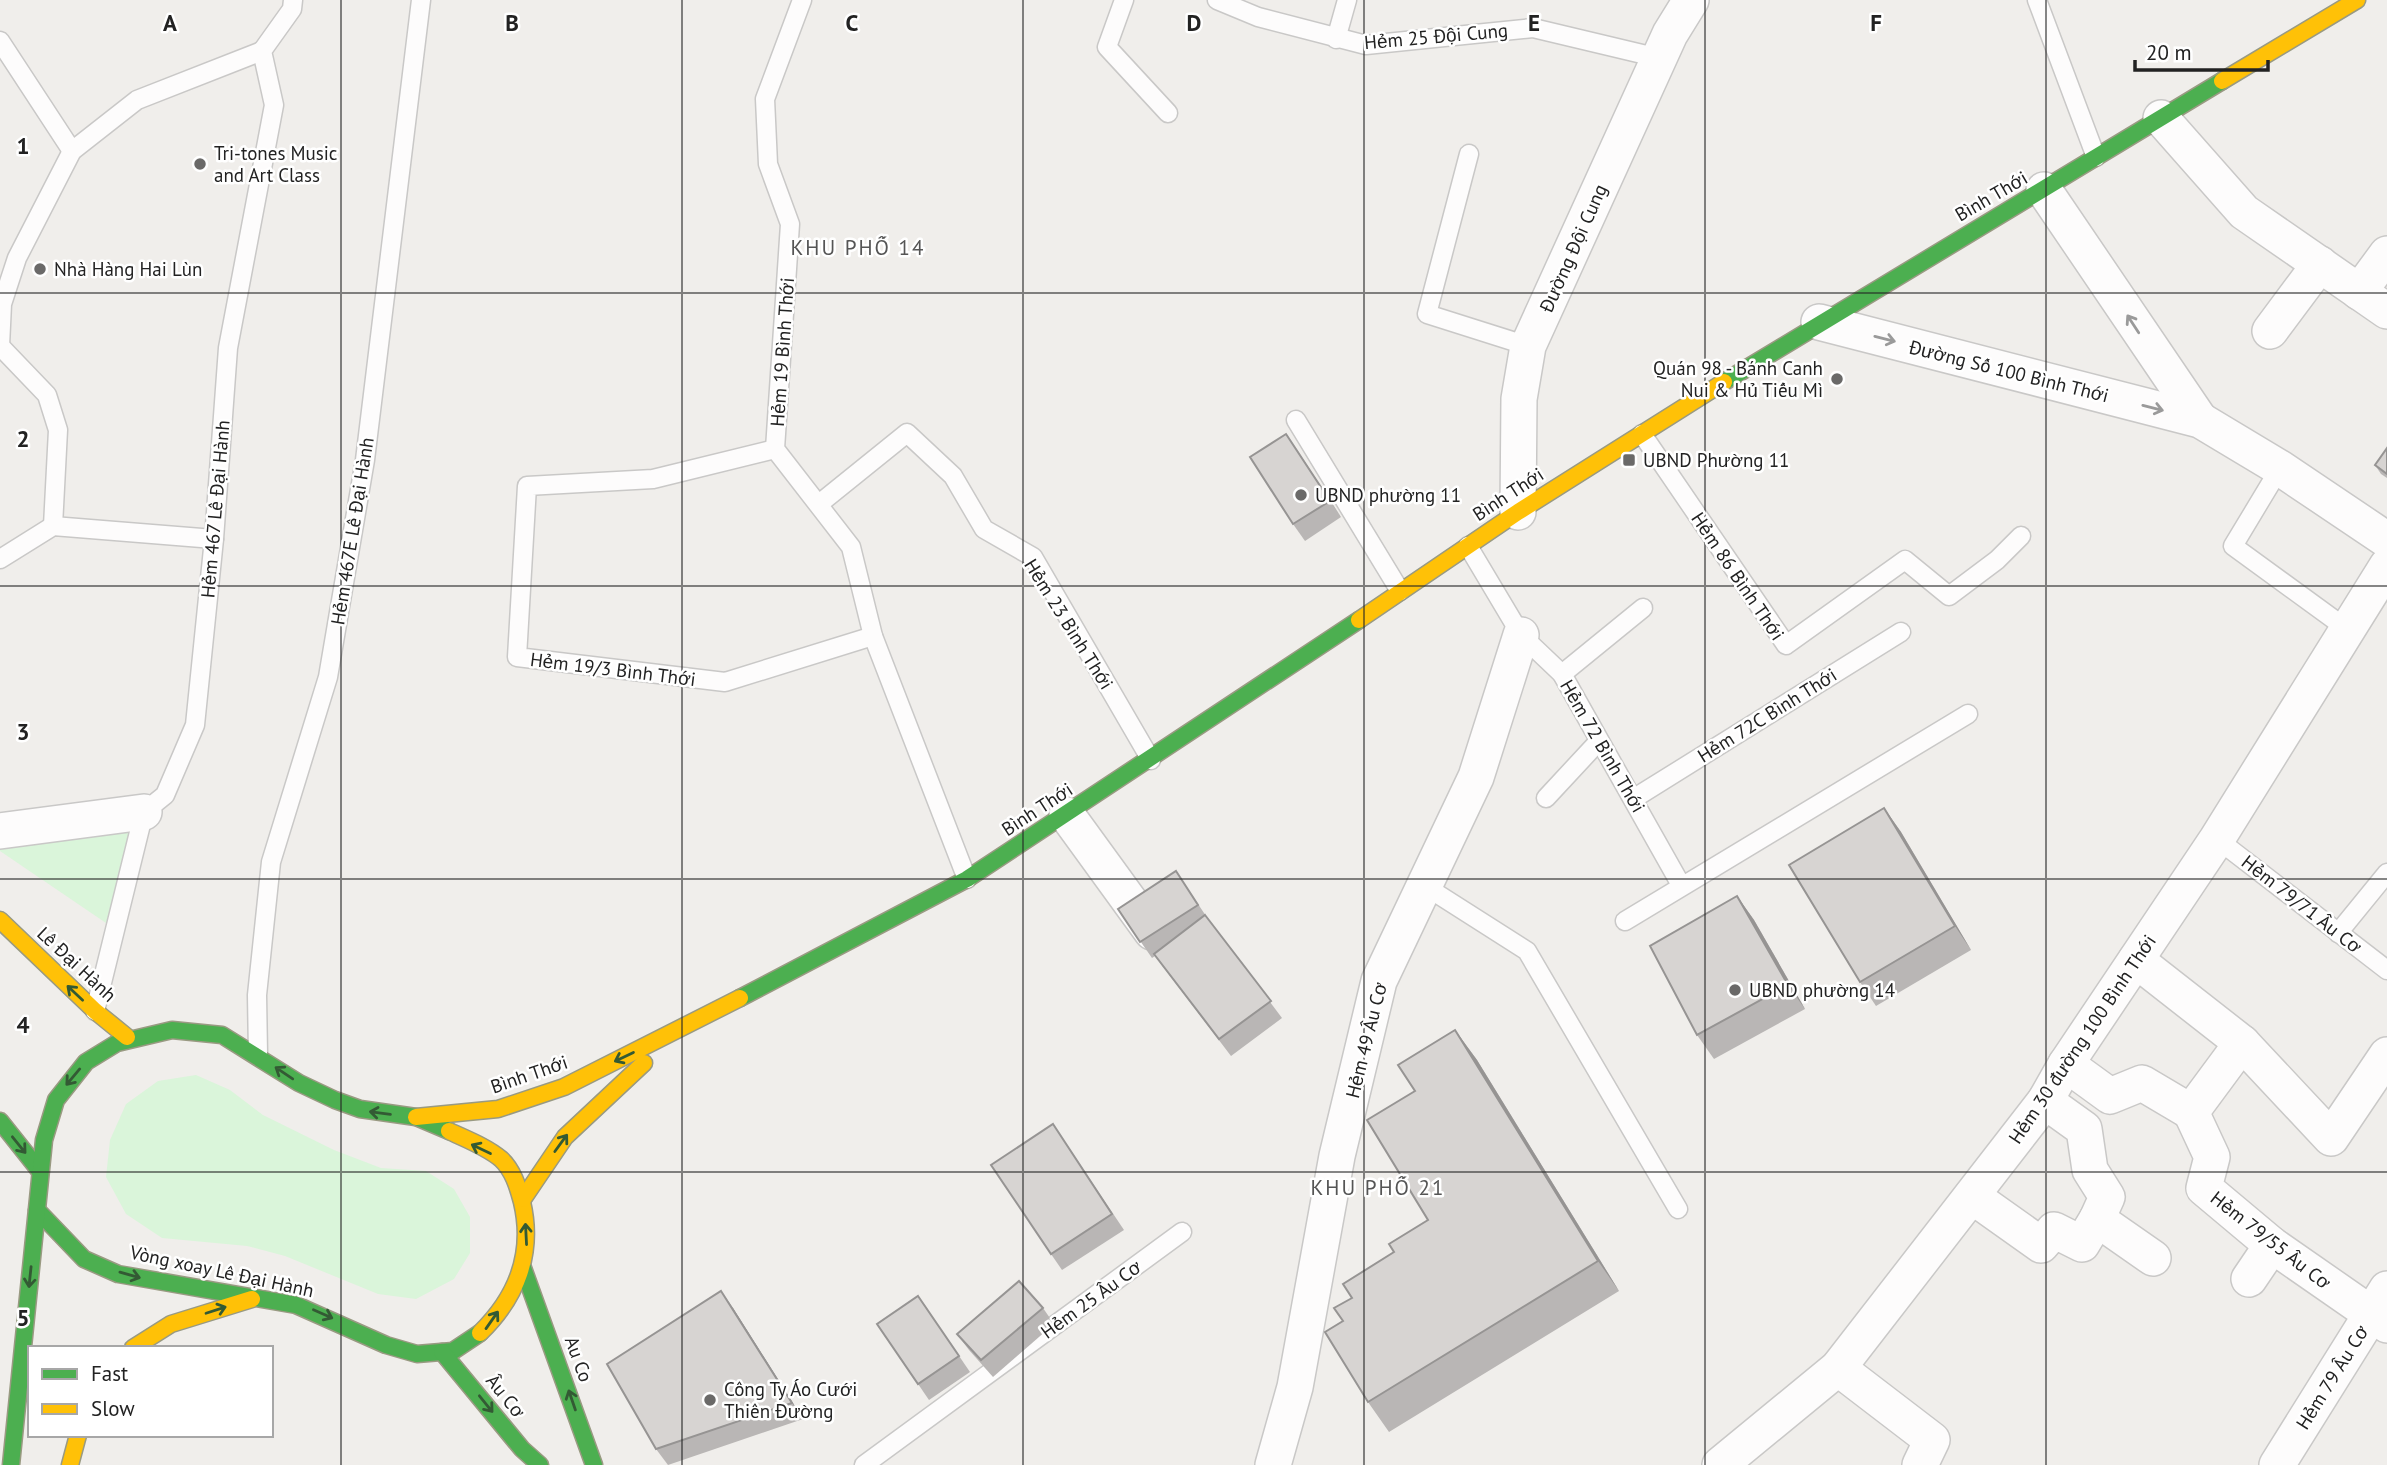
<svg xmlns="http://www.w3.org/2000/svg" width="2387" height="1465" font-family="'PT Sans',sans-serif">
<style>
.park{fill:#daf5da}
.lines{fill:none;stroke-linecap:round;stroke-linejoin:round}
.lane-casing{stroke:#c9c8c7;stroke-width:21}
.street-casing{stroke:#c9c8c7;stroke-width:38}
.fast-casing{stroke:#999a82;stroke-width:19}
.slow-casing{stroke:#999a82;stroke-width:19}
.lane{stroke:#fdfcfc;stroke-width:18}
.street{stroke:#fdfcfc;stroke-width:35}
.fast{stroke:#4caf50;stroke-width:16}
.slow{stroke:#ffc107;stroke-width:16}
.wall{fill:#b9b6b5}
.shaded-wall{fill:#969493}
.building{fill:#d7d4d2;stroke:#969493;stroke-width:2}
.oneway{stroke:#9a9a9a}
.oneway2{stroke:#335a34}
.grid{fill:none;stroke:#222;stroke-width:2;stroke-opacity:0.55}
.poi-dot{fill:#6a6968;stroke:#fff;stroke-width:2.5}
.labels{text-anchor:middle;stroke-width:5;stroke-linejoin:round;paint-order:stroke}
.street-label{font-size:19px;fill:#222;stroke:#fff}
.poi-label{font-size:19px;fill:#222;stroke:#fff;text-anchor:start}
.neighbourhood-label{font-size:21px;letter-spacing:2px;fill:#555;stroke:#fff}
.grid-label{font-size:23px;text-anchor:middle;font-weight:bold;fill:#222;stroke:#fff;stroke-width:5;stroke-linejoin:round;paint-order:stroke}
</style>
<rect width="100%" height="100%" fill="#f0eeeb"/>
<!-- park -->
<g class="park">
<polygon points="117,823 133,835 106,923 0,851 0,839"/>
<polygon points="196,1075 230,1090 263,1115 334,1150 381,1168 426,1171 454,1189 470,1217 470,1253 454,1279 416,1299 378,1294 285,1256 247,1246 162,1238 126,1214 106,1177 110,1140 126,1104 158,1081"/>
</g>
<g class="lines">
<defs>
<g id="lane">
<polyline points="802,0 765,99 768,164 790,224 775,449 851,547 873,636 967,879"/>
<polyline points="1124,0 1107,47 1168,113"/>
<polyline points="1217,0 1258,17 1366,45 1533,28 1659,58"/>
<polyline points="2037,0 2096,157"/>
<polyline points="1336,39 1347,0"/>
<polyline points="0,41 72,151"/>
<polyline points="1469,154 1427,314 1528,346"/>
<polyline points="0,346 2,304 17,258 72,151 137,100 262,51"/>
<polyline points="0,346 47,395 58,430 53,526"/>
<polyline points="1296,420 1400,591"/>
<polyline points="1642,434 1786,645 1905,560 1949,596 1997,560 2021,536"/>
<polyline points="775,449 653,479 527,486 517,657 725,682 873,636"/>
<polyline points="2280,468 2233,546 2347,629"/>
<polyline points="819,504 907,433 953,476 984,529 1033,557 1151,760"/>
<polyline points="1468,546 1521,635 1562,674 1681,885"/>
<polyline points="0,559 53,526 214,539"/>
<polyline points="1562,674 1643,608"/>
<polyline points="1546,798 1598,742"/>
<polyline points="1633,799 1901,632"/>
<polyline points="2217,839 2387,970"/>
<polyline points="1425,886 1527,951 1678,1209"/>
<polyline points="1625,921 1968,714"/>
<polyline points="2338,933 2387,873"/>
<polyline points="95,1011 144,812 165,795 195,725 214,539 228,348 274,105 262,51 292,9 293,0"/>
<polyline points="258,1054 257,995 271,862 328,677 365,460 421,0"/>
<polyline points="864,1465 1182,1232"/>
</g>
<g id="street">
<polyline points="2161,118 2244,212 2387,311"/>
<polyline points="2044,190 2200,420"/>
<polyline points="2359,292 2387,254"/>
<polyline points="1819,322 2200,420 2280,468 2387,540"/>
<polyline points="2270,331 2320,264"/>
<polyline points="1518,512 1519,399 1528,346 1670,34 1691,0"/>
<polyline points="1067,815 1152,932"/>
<polyline points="0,831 144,812"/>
<polyline points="2242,1043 2331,1138 2387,1055"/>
<polyline points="2066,1064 2110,1096 2142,1083 2191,1112 2242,1043 2136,960"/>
<polyline points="2045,1101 2084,1129 2090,1170 2107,1197 2097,1219 2153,1258"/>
<polyline points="2191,1112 2212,1157 2204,1188 2272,1245 2387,1325"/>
<polyline points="1972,1196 2041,1245 2054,1230 2082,1244 2097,1219"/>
<polyline points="2249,1279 2272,1245"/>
<polyline points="1838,1368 1932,1440 1920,1465"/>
<polyline points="1273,1465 1295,1387 1337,1156 1379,981 1476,777 1521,635"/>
<polyline points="1720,1465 1838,1368 2045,1101 2066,1064 2217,839 2387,566"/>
<polyline points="2277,1465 2387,1289"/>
</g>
<g id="fast">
<polyline points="1724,382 2222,81"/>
<polyline points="740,998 967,879 1359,620"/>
<polyline points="0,1121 39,1170"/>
<polyline points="37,1210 84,1259 118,1274 296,1305 386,1345 417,1354 453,1351 480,1333"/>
<polyline points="523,1268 594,1465"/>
<polyline points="442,1352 522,1449 540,1465"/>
<polyline points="11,1465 44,1140 56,1100 86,1062 117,1043 172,1030 222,1035 299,1083 335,1100 360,1109 416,1117 449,1131"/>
</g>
<g id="slow">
<polyline points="2222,81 2357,0"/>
<polyline points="1359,620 1518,512 1724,382"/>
<polyline points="0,920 95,1011 127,1037"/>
<polyline points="416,1117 498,1109 564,1087 740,998"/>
<path d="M 449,1131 C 466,1139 487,1147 501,1159 C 513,1170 518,1187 522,1202 C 534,1253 517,1297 480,1333"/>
<polyline points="523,1199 565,1137 644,1063"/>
<polyline points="133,1348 171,1324 252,1299"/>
<polyline points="70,1465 78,1435"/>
</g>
</defs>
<!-- lane casing -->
<use href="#lane" class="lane-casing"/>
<!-- street casing -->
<use href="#street" class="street-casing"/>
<!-- fast casing -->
<use href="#fast" class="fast-casing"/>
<!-- slow casing -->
<use href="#slow" class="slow-casing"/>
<!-- lane -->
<use href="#lane" class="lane"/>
<!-- street -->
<use href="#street" class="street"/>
<!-- fast -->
<use href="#fast" class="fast"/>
<!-- slow -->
<use href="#slow" class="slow"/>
</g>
<!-- wall -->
<g class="wall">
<polygon points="1286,434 1341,517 1305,541 1293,524"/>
<polygon points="2387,448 2387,478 2381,474 2375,465"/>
<polygon points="1884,808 1901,832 1971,950 1876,1006 1860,982"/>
<polygon points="1176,871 1206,916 1282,1018 1231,1056 1155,956 1152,958 1118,909"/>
<polygon points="1737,896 1754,920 1805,1009 1714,1059 1697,1035"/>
<polygon points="1455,1030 1477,1060 1619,1291 1389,1432 1368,1402 1343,1321 1352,1298 1394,1252 1428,1220 1415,1091"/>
<polygon points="1053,1124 1124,1230 1062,1270 1051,1254"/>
<polygon points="918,1296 970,1372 929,1400 877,1324"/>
<polygon points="733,1308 803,1419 668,1465 656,1449"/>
<polygon points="1043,1308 1054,1324 993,1377 969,1350 957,1334"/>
</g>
<!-- shaded-wall -->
<g class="shaded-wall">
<polygon points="1286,434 1297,450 1341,517 1330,501"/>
<polygon points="1884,808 1901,832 1971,950 1955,926"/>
<polygon points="1737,896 1754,920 1805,1009 1788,985"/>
<polygon points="1455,1030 1477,1060 1619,1291 1598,1261"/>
<polygon points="721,1291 733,1308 803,1419 792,1403"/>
</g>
<!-- building -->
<g class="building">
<polygon points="1286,434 1330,501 1293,524 1250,457"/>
<polygon points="2387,448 2387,474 2375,465"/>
<polygon points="1884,808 1955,926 1860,982 1789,865"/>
<polygon points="1176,871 1198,905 1140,942 1118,909"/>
<polygon points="1737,896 1788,985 1697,1035 1650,946"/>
<polygon points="1205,915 1271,1001 1219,1039 1154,954"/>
<polygon points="1455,1030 1598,1261 1368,1402 1325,1332 1343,1321 1334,1308 1352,1298 1343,1284 1394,1252 1389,1244 1428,1220 1367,1120 1415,1091 1398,1065"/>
<polygon points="1053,1124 1112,1214 1051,1254 991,1165"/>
<polygon points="1019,1281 1043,1308 981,1360 957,1334"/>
<polygon points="721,1291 792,1403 656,1449 607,1364"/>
<polygon points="918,1296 959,1356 918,1384 877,1324"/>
</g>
<!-- one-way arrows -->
<defs><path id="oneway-shaft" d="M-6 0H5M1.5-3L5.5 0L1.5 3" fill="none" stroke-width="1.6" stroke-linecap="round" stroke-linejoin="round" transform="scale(1.75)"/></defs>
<g class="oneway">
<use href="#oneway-shaft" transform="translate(2133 324) rotate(-123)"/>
<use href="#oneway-shaft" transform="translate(1885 339) rotate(14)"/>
<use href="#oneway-shaft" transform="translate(2153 408) rotate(14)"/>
</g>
<g class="oneway2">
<use href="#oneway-shaft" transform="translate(75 993) rotate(-137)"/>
<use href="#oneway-shaft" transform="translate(624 1057) rotate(154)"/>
<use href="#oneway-shaft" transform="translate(284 1073) rotate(-146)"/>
<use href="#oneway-shaft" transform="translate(73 1077) rotate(130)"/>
<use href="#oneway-shaft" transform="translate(380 1113) rotate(-173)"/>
<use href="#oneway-shaft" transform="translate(561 1143) rotate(-54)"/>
<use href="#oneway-shaft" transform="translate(19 1145) rotate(51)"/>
<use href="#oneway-shaft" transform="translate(481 1149) rotate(-154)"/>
<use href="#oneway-shaft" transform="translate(526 1234) rotate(-93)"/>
<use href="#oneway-shaft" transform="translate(130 1275) rotate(16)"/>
<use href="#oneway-shaft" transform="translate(30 1277) rotate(96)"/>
<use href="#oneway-shaft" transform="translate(216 1310) rotate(-18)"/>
<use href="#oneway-shaft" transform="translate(323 1314) rotate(24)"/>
<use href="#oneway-shaft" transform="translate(492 1320) rotate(-55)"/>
<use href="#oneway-shaft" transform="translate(572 1400) rotate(-109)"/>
<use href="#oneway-shaft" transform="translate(486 1404) rotate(51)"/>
</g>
<!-- grid -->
<path class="grid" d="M 341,0 L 341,1465M 682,0 L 682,1465M 1023,0 L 1023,1465M 1364,0 L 1364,1465M 1705,0 L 1705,1465M 2046,0 L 2046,1465M 0,293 L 2387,293M 0,586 L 2387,586M 0,879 L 2387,879M 0,1172 L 2387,1172"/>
<!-- markers -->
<g class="poi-dot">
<circle cx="200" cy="164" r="7"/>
<circle cx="40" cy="269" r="7"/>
<circle cx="1837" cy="379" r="7"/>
<rect x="1622" y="453" width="14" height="14" rx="3.5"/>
<circle cx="1301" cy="495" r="7"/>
<circle cx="1735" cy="990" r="7"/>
<circle cx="710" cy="1400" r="7"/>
</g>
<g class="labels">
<!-- street labels -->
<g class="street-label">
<text transform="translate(1436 36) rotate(-5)" y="7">Hẻm 25 Đội Cung</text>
<text transform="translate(1991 196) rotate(-30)" y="7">Bình Thới</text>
<text transform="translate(1573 248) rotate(-66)" y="7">Đường Đội Cung</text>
<text transform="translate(782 352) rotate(-86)" y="7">Hẻm 19 Bình Thới</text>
<text transform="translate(2009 371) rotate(14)" y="7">Đường Số 100 Bình Thới</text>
<text transform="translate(1508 494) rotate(-33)" y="7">Bình Thới</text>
<text transform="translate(215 509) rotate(-85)" y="7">Hẻm 467 Lê Đại Hành</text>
<text transform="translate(352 531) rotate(-81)" y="7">Hẻm 467E Lê Đại Hành</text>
<text transform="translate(1738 576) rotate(56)" y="7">Hẻm 86 Bình Thới</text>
<text transform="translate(1069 624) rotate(58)" y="7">Hẻm 23 Bình Thới</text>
<text transform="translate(613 669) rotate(7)" y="7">Hẻm 19/3 Bình Thới</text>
<text transform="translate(1767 715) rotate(-32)" y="7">Hẻm 72C Bình Thới</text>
<text transform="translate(1603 746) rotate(60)" y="7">Hẻm 72 Bình Thới</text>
<text transform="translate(1037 809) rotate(-33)" y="7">Bình Thới</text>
<text transform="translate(2302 904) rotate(38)" y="7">Hẻm 79/71 Âu Cơ</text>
<text transform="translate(77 964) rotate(43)" y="7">Lê Đại Hành</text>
<text transform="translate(2082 1039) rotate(-56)" y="7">Hẻm 30 đường 100 Bình Thới</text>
<text transform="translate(1366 1040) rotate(-76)" y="7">Hẻm 49 Âu Cơ</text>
<text transform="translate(529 1074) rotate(-19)" y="7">Bình Thới</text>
<text transform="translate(2271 1240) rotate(38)" y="7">Hẻm 79/55 Âu Cơ</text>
<text transform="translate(222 1271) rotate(12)" y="7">Vòng xoay Lê Đại Hành</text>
<text transform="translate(1091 1299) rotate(-36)" y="7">Hẻm 25 Âu Cơ</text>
<text transform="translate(579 1359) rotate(70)" y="7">Au Co</text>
<text transform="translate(2332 1377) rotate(-58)" y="7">Hẻm 79 Âu Cơ</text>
<text transform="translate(506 1396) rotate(51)" y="7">Âu Cơ</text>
</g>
<!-- poi labels -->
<g class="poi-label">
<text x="214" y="160">Tri-tones Music<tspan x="214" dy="22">and Art Class</tspan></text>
<text x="54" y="276">Nhà Hàng Hai Lùn</text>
<text x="1823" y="375" text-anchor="end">Quán 98 - Bánh Canh<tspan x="1823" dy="22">Nui &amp; Hủ Tiếu Mì</tspan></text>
<text x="1643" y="467">UBND Phường 11</text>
<text x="1315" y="502">UBND phường 11</text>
<text x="1749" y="997">UBND phường 14</text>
<text x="724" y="1396">Công Ty Áo Cưới<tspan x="724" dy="22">Thiên Đường</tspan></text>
</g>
<!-- neighbourhood labels -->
<g class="neighbourhood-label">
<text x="858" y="255">KHU PHỐ 14</text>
<text x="1378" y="1195">KHU PHỐ 21</text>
</g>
</g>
<g class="grid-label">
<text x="170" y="31">A</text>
<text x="512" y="31">B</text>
<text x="852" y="31">C</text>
<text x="1194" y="31">D</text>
<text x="1534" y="31">E</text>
<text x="1876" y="31">F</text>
<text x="23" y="154">1</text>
<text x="23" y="447">2</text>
<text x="23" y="740">3</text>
<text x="23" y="1033">4</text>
<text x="23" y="1326">5</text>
</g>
<!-- legend -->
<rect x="28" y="1346" width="245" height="91" fill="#ffffff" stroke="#a7a7a7" stroke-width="2"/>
<rect x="42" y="1369" width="35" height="10" fill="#4caf50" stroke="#a7a7a7" stroke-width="2"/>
<text x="91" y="1381" font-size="21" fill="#222222">Fast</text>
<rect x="42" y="1404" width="35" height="10" fill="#ffc107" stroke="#a7a7a7" stroke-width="2"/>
<text x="91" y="1416" font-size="21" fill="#222222">Slow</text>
<!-- scale -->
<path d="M2135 60v10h133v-10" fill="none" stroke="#222222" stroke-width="3.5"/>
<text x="2146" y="60" font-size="21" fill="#222222" stroke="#ffffff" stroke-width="5" paint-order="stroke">20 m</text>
</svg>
